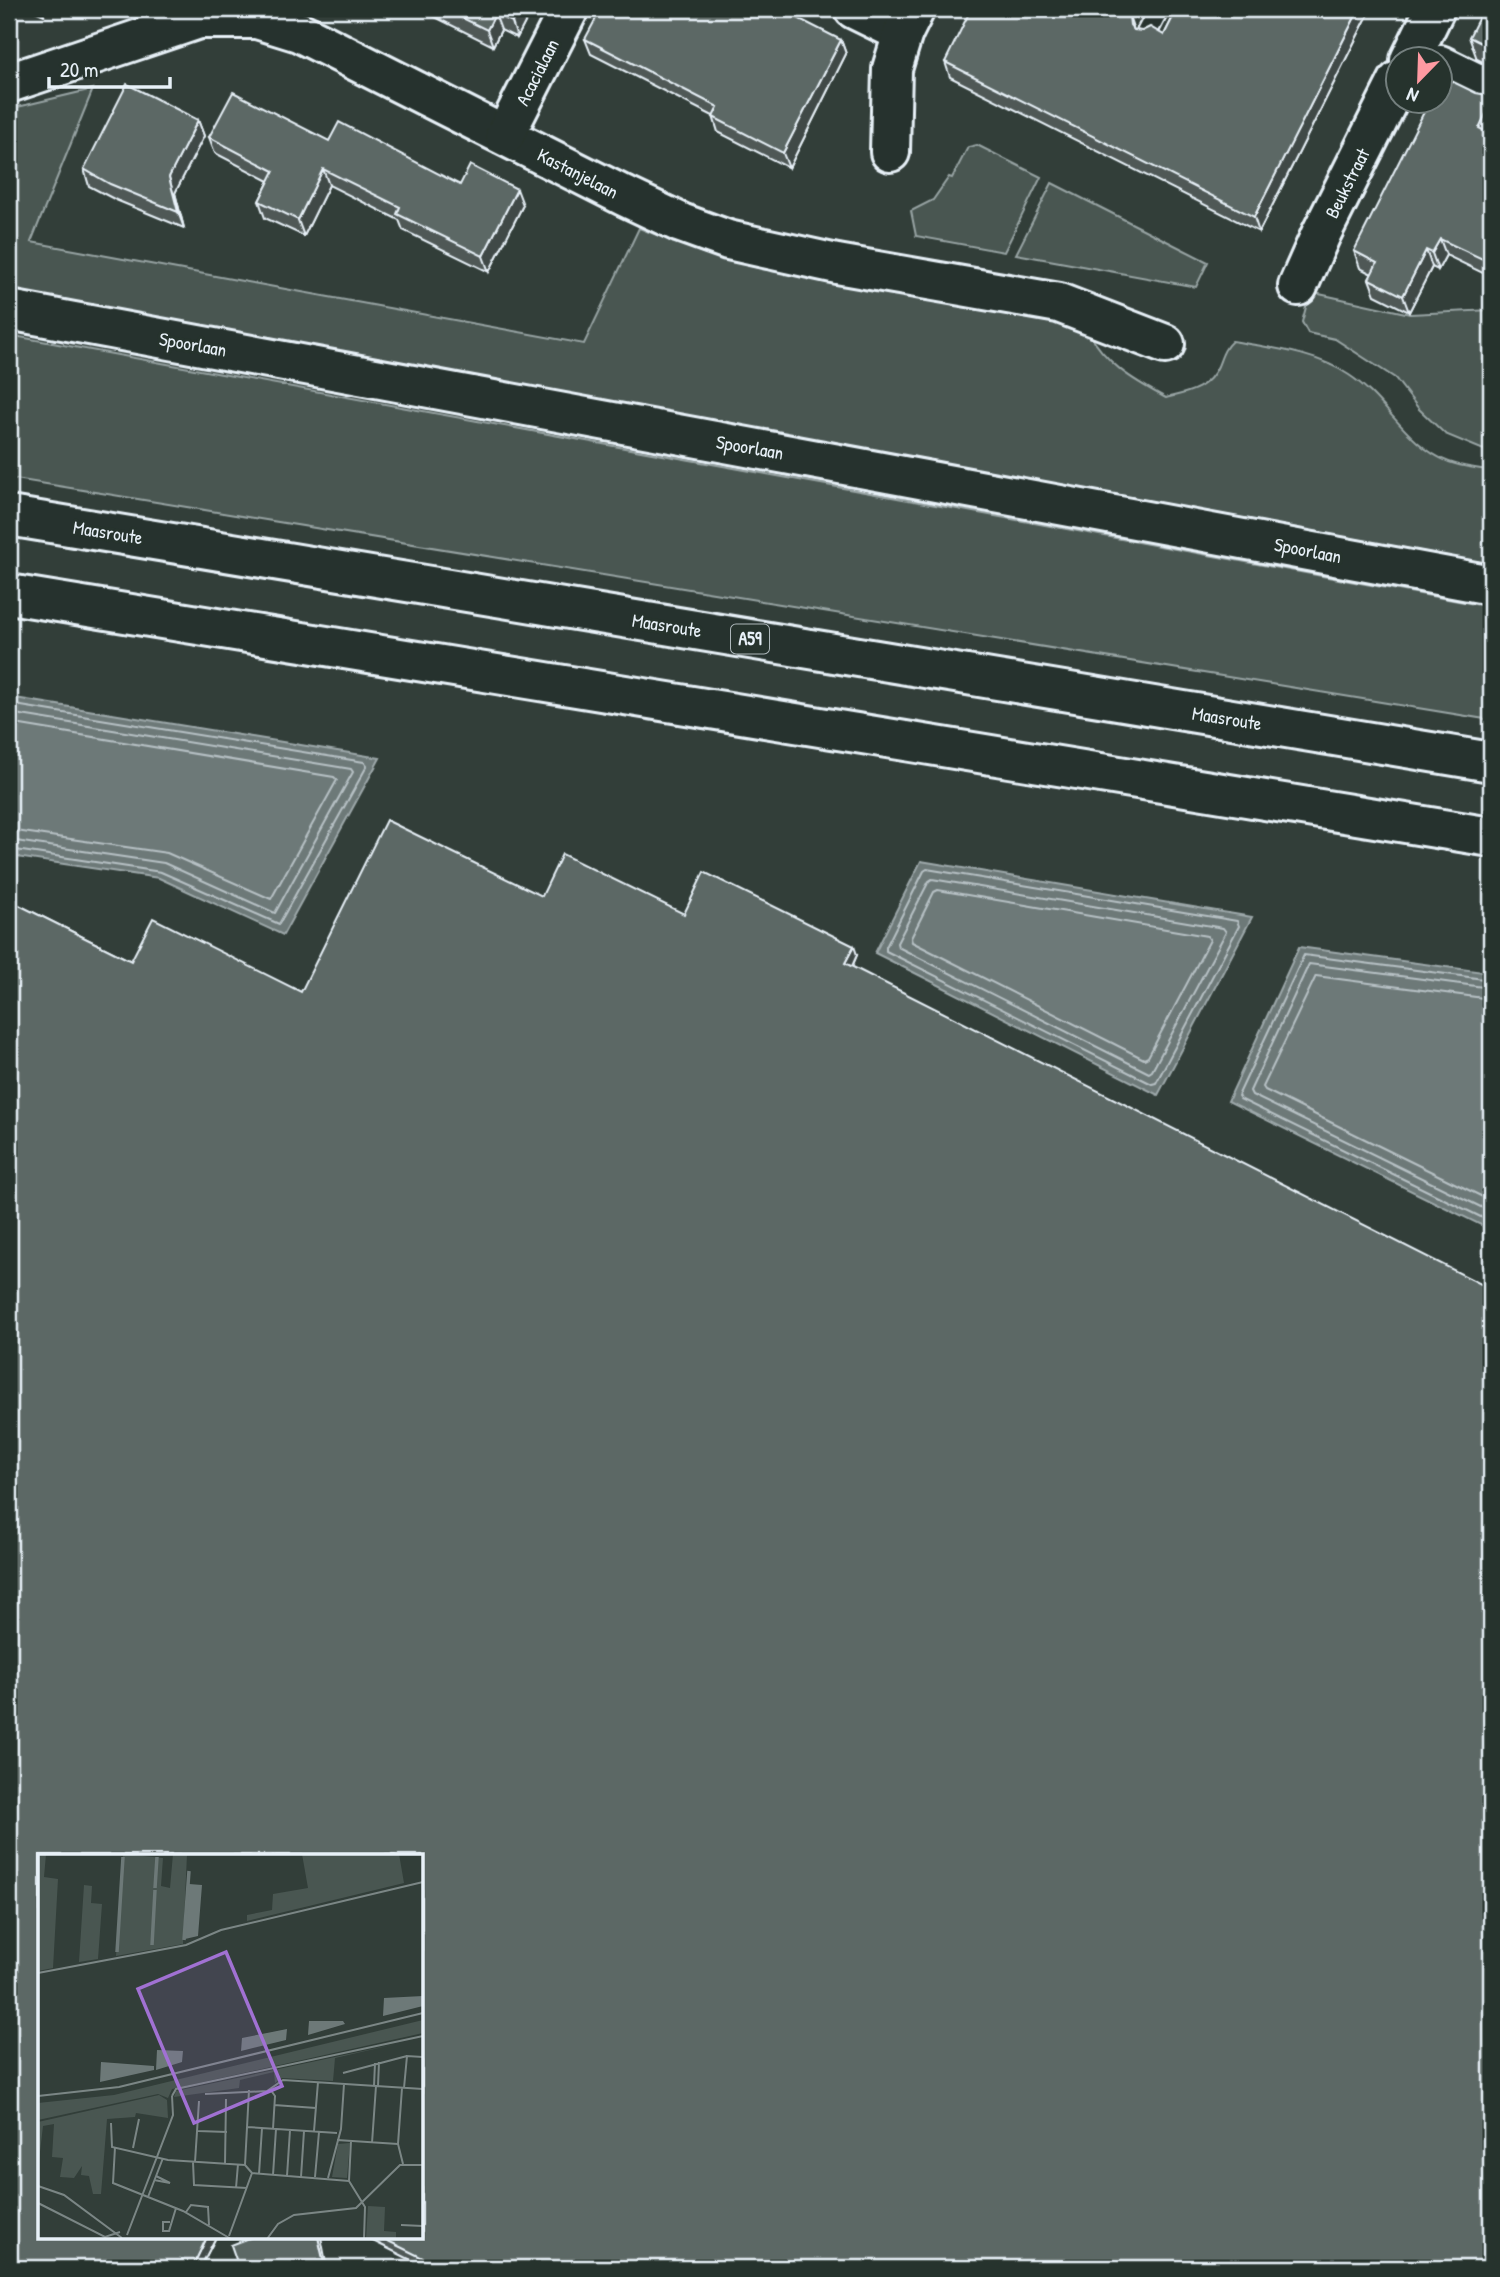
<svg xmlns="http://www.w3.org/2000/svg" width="1500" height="2277" font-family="'Patrick Hand',sans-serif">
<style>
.green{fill:#495651;stroke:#98a4a4;stroke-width:2}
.water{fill:#6d7978;stroke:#9ea9ab;stroke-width:2}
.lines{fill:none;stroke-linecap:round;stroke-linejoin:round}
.shore{stroke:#b7c1c5;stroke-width:2}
.service-casing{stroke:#e8f1f8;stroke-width:24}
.minor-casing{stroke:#e8f1f8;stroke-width:44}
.secondary-casing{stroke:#e8f1f8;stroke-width:44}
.motorway-casing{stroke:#e8f1f8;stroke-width:44}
.service{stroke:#26332d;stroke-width:19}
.minor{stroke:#26332d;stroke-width:38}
.secondary{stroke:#26332d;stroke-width:38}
.motorway{stroke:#26332d;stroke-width:38}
.wall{fill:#4f5957;stroke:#e8f1f8;stroke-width:2}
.shaded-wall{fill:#404947;stroke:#e8f1f8;stroke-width:2}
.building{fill:#5c6865;stroke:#e8f1f8;stroke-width:2}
.labels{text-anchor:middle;stroke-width:6;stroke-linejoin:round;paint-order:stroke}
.shield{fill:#26332d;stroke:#aeb8bb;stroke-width:2}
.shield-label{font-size:18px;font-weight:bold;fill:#e8f1f8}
.street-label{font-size:19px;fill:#e8f1f8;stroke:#26332d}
.inset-river{fill:none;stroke:#6d7978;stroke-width:3.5}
.inset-road{fill:none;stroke:#7b8685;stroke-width:2}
.view{fill:#a171d3;fill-opacity:0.15;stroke:#a171d3;stroke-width:3.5}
.inset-edge{fill:none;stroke:#e8f1f8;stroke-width:3.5}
</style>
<rect width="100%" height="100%" fill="#323e39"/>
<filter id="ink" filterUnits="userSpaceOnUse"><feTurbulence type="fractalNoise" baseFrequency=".0143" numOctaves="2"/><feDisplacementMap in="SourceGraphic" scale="14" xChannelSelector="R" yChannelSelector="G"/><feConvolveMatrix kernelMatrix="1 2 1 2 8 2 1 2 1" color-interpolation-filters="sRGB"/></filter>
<g filter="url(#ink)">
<!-- green -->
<g class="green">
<path d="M 93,89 L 31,242 L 584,344 L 639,228 L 703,253 L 762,269 L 1086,329 C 1107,365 1131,379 1166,398 C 1189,392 1208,389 1218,366 C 1222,356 1224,348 1232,341 C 1271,348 1315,352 1349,375 C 1386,399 1407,446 1449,462 C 1462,467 1478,468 1491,471 L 1491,564 L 9,290 L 9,109 Z"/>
<polygon points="977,145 1041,177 1004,252 916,236 911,211 933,200 949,177 952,178 968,147"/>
<polygon points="1052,183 1208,262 1196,287 1016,254"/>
<polygon points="1310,292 1410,314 1491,310 1491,453 1445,434 1419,409 1395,378 1335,339 1308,333 1302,322"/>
<polygon points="9,335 1491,607 1491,720 9,478"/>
</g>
<!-- water -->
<g class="water">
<polygon points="9,697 380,758 283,935 159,878 9,856"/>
<polygon points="921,861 1252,917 1158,1095 875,953"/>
<polygon points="1299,947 1491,973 1491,1230 1228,1101"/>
</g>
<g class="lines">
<!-- shore -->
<g class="shore">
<polyline points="9,704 364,762 367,766 279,924 161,872 9,849"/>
<polyline points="9,713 351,769 353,772 275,913 164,863 9,840"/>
<polyline points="9,723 334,777 337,780 271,899 167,853 9,830"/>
<polygon points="927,869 1237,921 1239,926 1156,1083 1152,1084 886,951 886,947 924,871"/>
<polygon points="932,879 1223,928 1226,932 1152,1071 1149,1073 898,947 897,943 929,881"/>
<polygon points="938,890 1207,936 1210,940 1148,1057 1144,1059 912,942 911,938 934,892"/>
<polyline points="1491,980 1304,955 1238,1096 1240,1099 1491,1222"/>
<polyline points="1491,988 1309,964 1250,1091 1252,1095 1491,1212"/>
<polyline points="1491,999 1316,976 1263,1087 1265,1090 1491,1201"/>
</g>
<defs>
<polyline id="service" points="1146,34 1159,9"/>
<g id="minor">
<polyline points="854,9 903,33"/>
<polyline points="1410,60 1435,9"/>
<polyline points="1440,65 1491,90"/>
<polyline points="9,83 199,19 257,19 299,32 624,196 681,223 728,240 837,264 1059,303 1165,344"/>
<polyline points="505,135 569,9"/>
<polyline points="890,152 892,69 903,33 915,9"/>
<polyline points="1298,286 1321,234 1398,81"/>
</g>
<polyline id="secondary" points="9,310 1491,585"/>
<g id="motorway">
<polyline points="9,516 1491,762"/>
<polyline points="9,594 1491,837"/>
</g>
</defs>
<!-- service casing -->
<use href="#service" class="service-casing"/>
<!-- minor casing -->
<use href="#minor" class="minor-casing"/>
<!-- secondary casing -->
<use href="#secondary" class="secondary-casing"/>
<!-- motorway casing -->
<use href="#motorway" class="motorway-casing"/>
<!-- service -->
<use href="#service" class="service"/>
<!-- minor -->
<use href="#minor" class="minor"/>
<!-- secondary -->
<use href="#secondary" class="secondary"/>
<!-- motorway -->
<use href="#motorway" class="motorway"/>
</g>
<!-- wall -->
<g class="wall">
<polygon points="30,9 42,9 44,15"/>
<polygon points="419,9 532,9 517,38 501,30 493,46"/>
<polygon points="1177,9 1371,9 1259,232 950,77 945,62 1121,11 1129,16 1134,30 1164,35"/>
<polygon points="1491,9 1491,66 1477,59 1469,37"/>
<polygon points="585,39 841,40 846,54 789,168 718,132 713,116 591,54"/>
<polygon points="198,120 204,136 175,193 184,228 116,200 89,186 84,169"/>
<polygon points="1490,134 1491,134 1491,277 1446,255 1438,270 1432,267 1409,312 1375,295 1369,279 1372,274 1360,268 1354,251"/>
<polygon points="209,137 329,141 460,185 523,205 489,272 403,230 399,220 329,185 304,236 265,218 259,201 269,181 215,153"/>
<polygon points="542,896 684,914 857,955 852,967 1491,2268 427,2268 365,2237 422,2237 40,1855 216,2237 200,2268 9,2268 9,900 131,961 301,992"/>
</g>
<!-- shaded-wall -->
<g class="shaded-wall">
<polygon points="518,9 532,9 517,38 512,22"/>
<polygon points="1359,9 1371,9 1259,232 1254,217"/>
<polygon points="495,14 501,30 493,46 487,30"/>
<polygon points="841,40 846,54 789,168 783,153"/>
<polygon points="1491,103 1491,132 1485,145 1479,128"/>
<polygon points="198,120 204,136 175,193 184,228 178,212 169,177"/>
<polygon points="323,169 329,185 304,236 298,220"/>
<polygon points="517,189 523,205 489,272 483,256"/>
<polygon points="1440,239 1446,255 1438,270 1432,253"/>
<polygon points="1426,250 1432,267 1409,312 1403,296"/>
<polygon points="854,946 857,955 849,973 845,963"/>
<polygon points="207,2237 216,2237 200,2268 192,2268"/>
<polygon points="318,2237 321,2237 327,2268 325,2268"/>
</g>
<!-- building -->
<g class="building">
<polygon points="444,9 518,9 512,22 495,14 487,30"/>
<polygon points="601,9 780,9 841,40 783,153 713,117 718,107 585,39"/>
<polygon points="971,9 1117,9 1129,16 1130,25 1134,30 1142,31 1150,27 1164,35 1177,9 1359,9 1254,217 945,62"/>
<polygon points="1483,9 1491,9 1491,48 1469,37"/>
<polygon points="1441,76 1476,93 1487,95 1491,94 1491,103 1479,128 1491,134 1491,263 1440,239 1432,253 1426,250 1403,296 1369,279 1377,263 1354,251 1429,102 1440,102"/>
<polygon points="127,84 198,120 169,177 178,212 110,184 84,169"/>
<polygon points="233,92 329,141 339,122 460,185 470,165 517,189 483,256 397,214 400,207 323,169 298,220 259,201 274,171 209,137"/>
<polygon points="386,820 542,896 562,854 684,914 704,872 854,946 845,963 1491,1289 1491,2268 443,2268 380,2237 422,2237 422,1855 40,1855 40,2237 207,2237 192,2268 9,2268 10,2255 9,2255 9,900 131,961 153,918 301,992"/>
<polygon points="252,2237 318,2237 325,2268 239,2268 231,2245"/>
</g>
</g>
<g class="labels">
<!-- shield labels -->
<rect class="shield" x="731" y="624.5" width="38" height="29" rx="5"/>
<g class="shield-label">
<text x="750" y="645">A59</text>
</g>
<!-- street labels -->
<g class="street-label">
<text transform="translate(537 72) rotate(-63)" y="7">Acacialaan</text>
<text transform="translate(578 173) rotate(27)" y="7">Kastanjelaan</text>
<text transform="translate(1347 183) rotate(-63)" y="7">Beukstraat</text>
<text transform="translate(193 344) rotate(10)" y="7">Spoorlaan</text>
<text transform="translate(750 447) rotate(10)" y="7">Spoorlaan</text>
<text transform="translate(108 532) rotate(9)" y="7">Maasroute</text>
<text transform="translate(1308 550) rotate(11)" y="7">Spoorlaan</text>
<text transform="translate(667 625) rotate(9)" y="7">Maasroute</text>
<text transform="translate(1227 718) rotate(9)" y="7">Maasroute</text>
</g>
</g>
<!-- overview -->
<g transform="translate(38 1854)">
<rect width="385" height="385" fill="#323e39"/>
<path d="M 0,0 L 8,0 L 6,23 L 20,25 L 15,114 L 0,117 ZM 85,0 L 125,4 L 123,32 L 132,34 L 135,0 L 149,0 L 145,90 L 78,102 ZM 264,0 L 361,0 L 366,29 L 209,67 L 209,61 L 234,56 L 235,40 L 270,34 ZM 46,31 L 54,32 L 53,49 L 64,50 L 60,105 L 41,108 ZM 385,166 L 385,179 L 134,235 L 130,244 L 120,240 L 0,266 L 0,249 L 76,241 ZM 358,190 L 297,204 L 295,227 L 244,224 L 237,229 L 236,218 L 202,226 L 201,234 L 136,243 L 138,237 ZM 121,241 L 129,246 L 130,264 L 98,259 L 97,263 L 69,265 L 63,340 L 55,340 L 51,322 L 43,321 L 44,312 L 36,324 L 22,323 L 25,304 L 14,303 L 16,270 L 5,272 L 0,315 L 0,268 ZM 312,289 L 309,324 L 294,323 L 300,290 ZM 330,352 L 347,353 L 346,377 L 358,378 L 358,385 L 328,385 Z" fill="#495651"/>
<path d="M 151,30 L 164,31 L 160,82 L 147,85 ZM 385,142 L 385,152 L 345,162 L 346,144 ZM 271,167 L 305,167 L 307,170 L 270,181 ZM 249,175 L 248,186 L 203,197 L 204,184 ZM 119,196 L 145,197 L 144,208 L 118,216 ZM 63,208 L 116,212 L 116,216 L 62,228 Z" fill="#6d7978"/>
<path class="inset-river" d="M 117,34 L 119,3M 146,86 L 151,17M 114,91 L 117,36M 79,98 L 85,3"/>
<path class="inset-road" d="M 0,119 L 148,91 L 183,76 L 385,28M 305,219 L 369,202M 336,232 L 337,209M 340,232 L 341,208M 364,234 L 360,290 L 365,310M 366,234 L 369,202 L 385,203M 232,235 L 237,242 L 235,275M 167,240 L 229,237 L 245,226 L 385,235M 0,242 L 81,233 L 385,159M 134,242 L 138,235 L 385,182M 236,251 L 278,254M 73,269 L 74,293 L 130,306 L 207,311M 209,273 L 299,279M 160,277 L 189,278M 276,277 L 280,228M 299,286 L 360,290M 334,289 L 338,232M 77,293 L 75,329 L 145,357 L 193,385M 95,294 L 101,265M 155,308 L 156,331 L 209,334M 157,308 L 161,247M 187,310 L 188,245M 207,311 L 214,319 L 311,327M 207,311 L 211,236M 221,320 L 224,274M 235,321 L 238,275M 249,322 L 252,276M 263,323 L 266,277M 277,323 L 281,278M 290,324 L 303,275 L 306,230M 116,326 L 132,329 L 118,322M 311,327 L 327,353 L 326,385M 311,327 L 313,287M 0,332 L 26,341 L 84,384M 198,334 L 200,310M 110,343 L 125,304M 0,349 L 67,383 L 82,378M 148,358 L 153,351 L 170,353 L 171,371M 132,368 L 125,368 L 125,377 L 131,377 L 138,354M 363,371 L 385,372M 89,381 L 135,261 L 134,242M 191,382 L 214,319M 229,385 L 240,370 L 256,361 L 318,354 L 362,311 L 385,311"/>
<path class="view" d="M 188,98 L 244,232 L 156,269 L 100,135 Z"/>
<rect width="385" height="385" class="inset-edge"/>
</g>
<!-- margin -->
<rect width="1500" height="2277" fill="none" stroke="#26332d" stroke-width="35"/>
<rect x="18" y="18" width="1465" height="2242" fill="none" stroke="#e8f1f8" stroke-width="2.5" filter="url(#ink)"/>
<!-- north arrow -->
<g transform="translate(1419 80) rotate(203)"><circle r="33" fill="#26332d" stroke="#747f7e" stroke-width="2"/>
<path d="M0-5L12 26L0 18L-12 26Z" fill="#ff9aa2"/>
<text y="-10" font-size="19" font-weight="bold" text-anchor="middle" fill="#e8f1f8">N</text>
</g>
<!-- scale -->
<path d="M49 77v10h121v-10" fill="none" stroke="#e8f1f8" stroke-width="3.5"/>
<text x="60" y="77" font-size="21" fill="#e8f1f8" stroke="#26332d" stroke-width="5" paint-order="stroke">20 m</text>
</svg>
